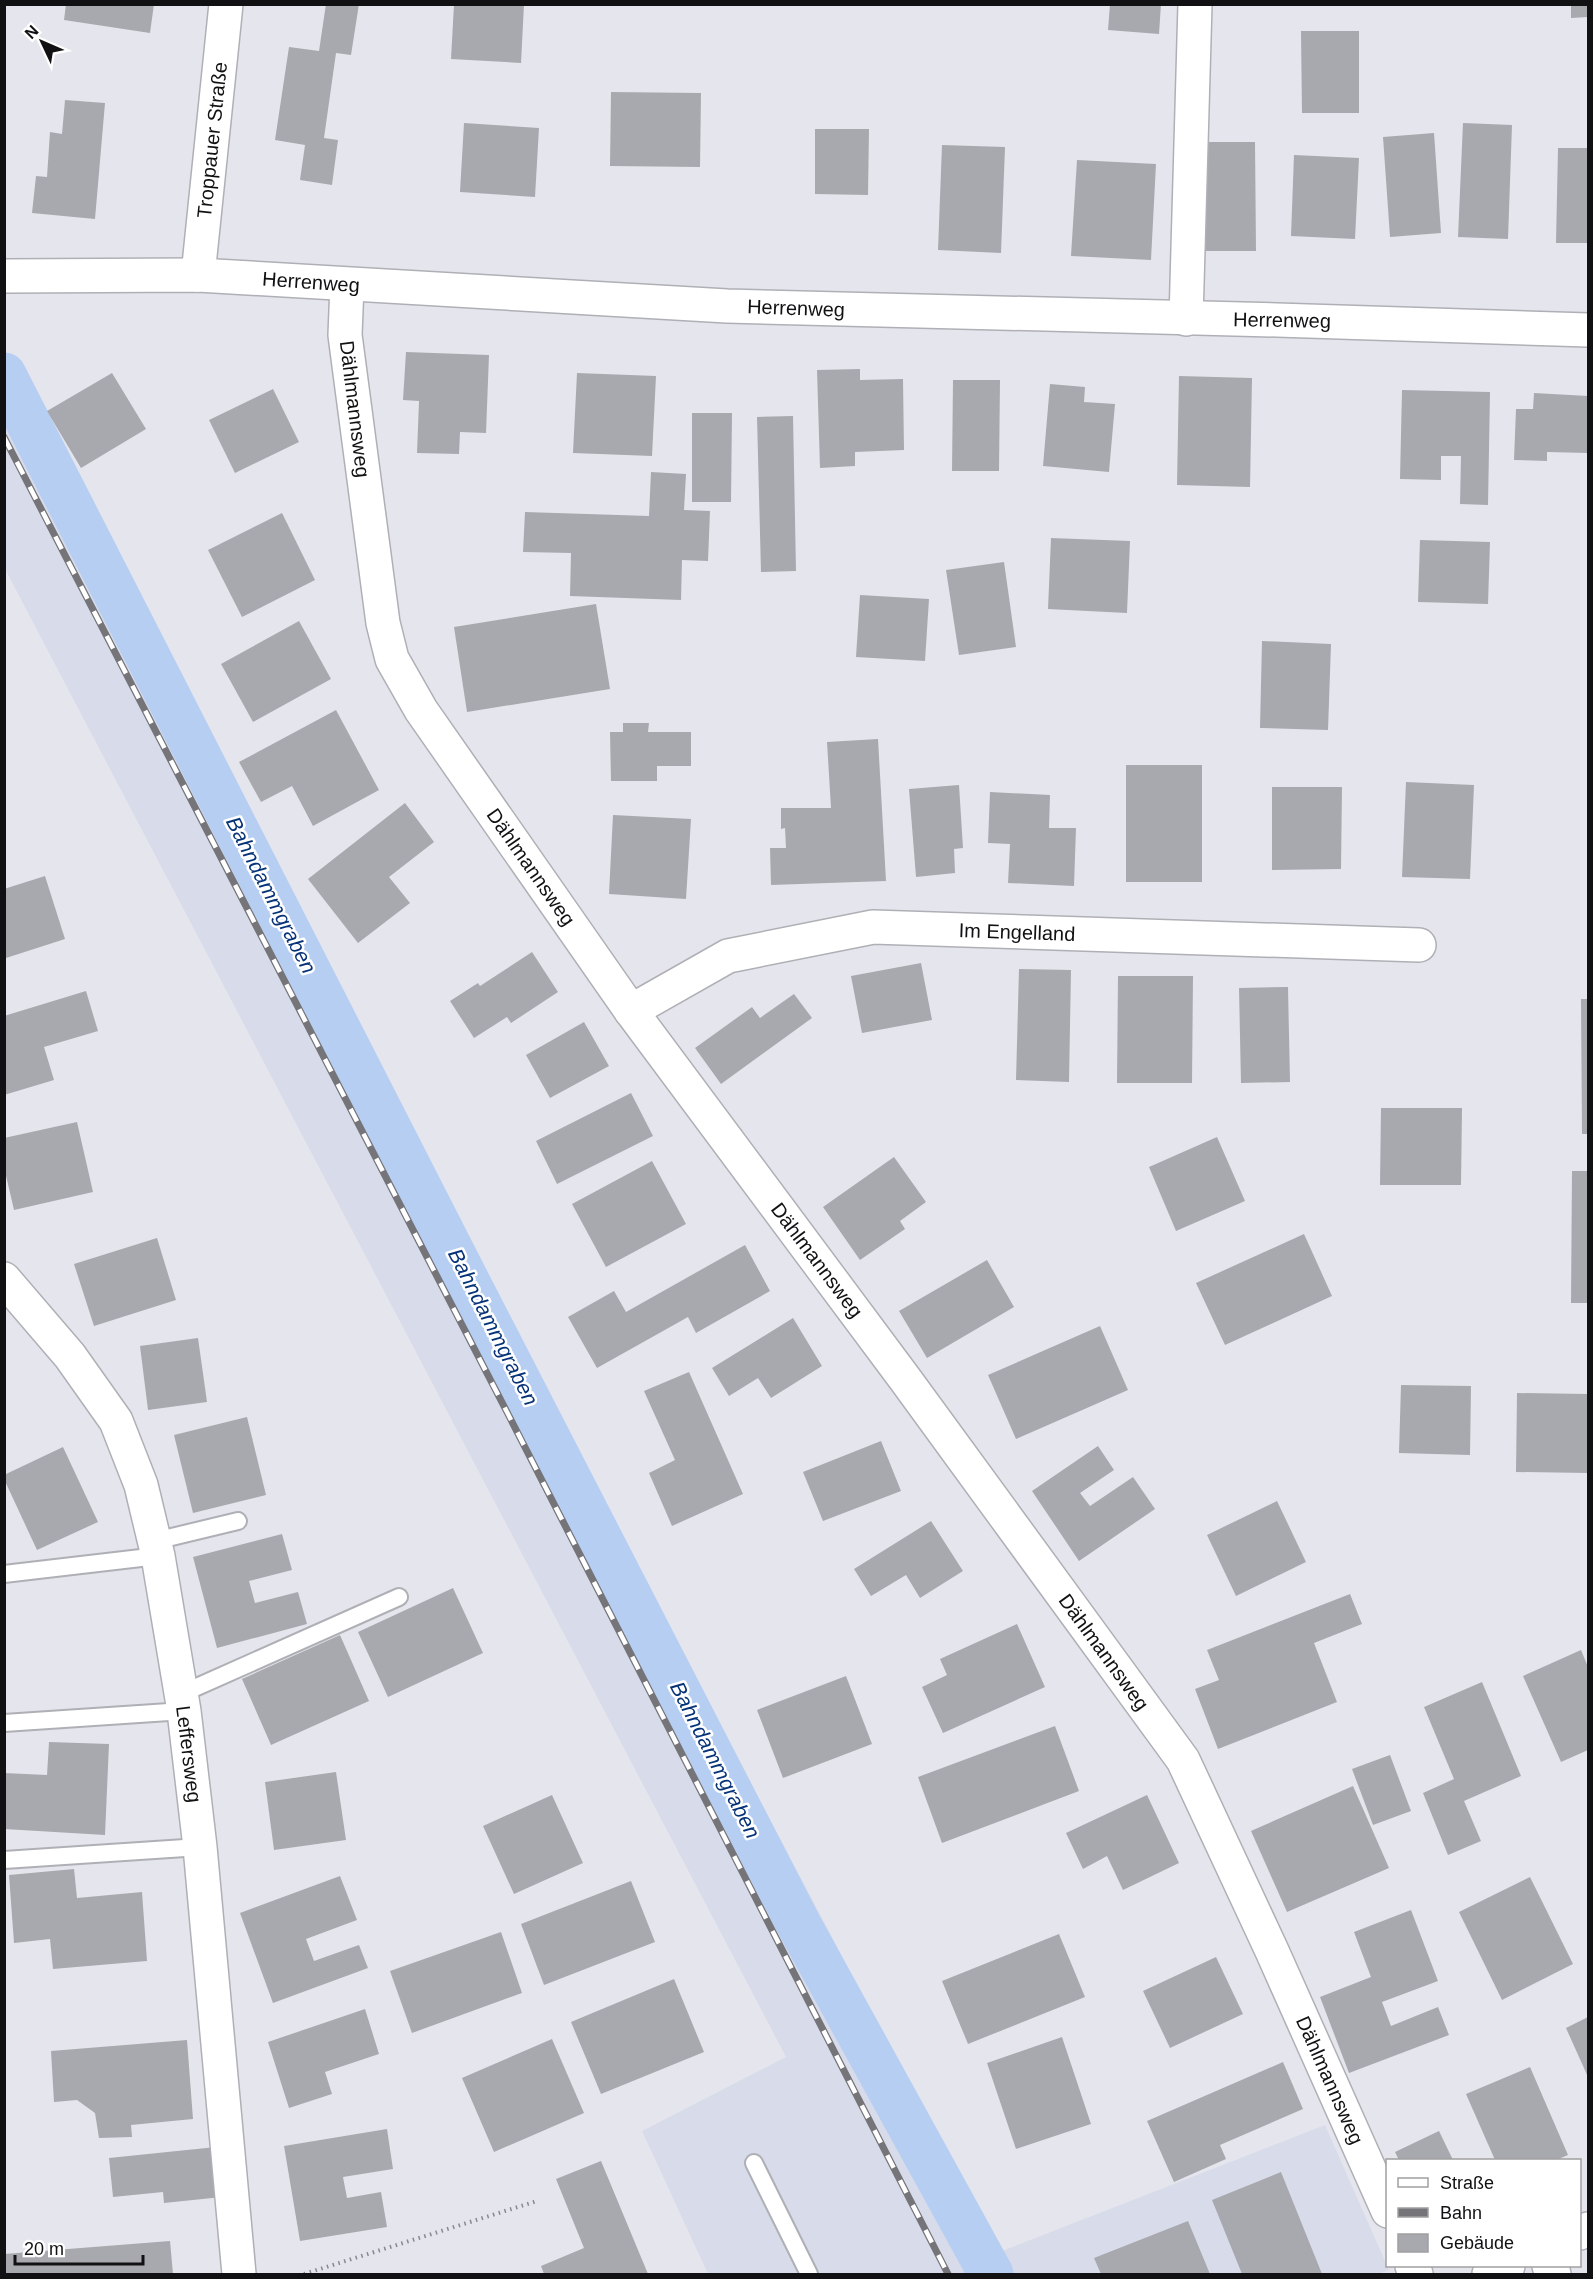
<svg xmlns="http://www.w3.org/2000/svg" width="1593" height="2279" font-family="Arial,sans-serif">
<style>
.built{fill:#d8dbe9}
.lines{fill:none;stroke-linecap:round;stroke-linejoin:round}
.canal{stroke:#b7cef3;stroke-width:45}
.building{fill:#a8a9af}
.service-casing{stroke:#afb0b6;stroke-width:20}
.minor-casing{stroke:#afb0b6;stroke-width:36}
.tertiary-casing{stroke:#afb0b6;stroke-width:36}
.path{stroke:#88898d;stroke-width:4;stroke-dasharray:1.5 4.5;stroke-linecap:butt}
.service{stroke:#fff;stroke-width:16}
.minor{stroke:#fff;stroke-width:33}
.tertiary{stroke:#fff;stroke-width:33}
.rail-casing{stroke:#757579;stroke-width:7}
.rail{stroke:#fff;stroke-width:4.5;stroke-dasharray:14;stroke-linecap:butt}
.labels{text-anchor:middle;stroke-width:5;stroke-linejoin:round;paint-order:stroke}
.street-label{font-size:20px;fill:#111113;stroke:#fff}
.water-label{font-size:21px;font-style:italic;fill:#073378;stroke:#fff}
</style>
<rect width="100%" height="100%" fill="#e5e6ed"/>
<!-- built -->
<polygon class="built" points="4,349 341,1008 832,1937 994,2254 1325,2125 1389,2270 1379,2274 708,2274 642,2131 786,2057 5,569"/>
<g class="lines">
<!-- canal -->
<polyline class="canal" points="4,375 465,1277 798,1923 991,2274"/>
</g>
<!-- building -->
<g class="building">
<polygon points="66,4 154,4 150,33 64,20"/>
<polygon points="326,4 359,4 351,55 336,53 324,138 338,140 332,185 300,180 305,145 275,140 289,47 319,51"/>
<polygon points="454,4 524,4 521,63 451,59"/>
<polygon points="1110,4 1161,4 1159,34 1108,30"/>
<polygon points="1571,4 1588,4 1588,17 1571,18"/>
<polygon points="1301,31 1359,31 1359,113 1302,113"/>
<polygon points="611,92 701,93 700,167 610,166"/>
<polygon points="65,100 105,103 95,219 32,213 36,176 47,177 50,132 62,134"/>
<polygon points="464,123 539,128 535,197 460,192"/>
<polygon points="1463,123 1512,125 1508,239 1458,237"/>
<polygon points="815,129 869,129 868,195 815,194"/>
<polygon points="1434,133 1441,233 1390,237 1383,137"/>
<polygon points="1202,142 1255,142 1256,251 1203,251"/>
<polygon points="942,145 1005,147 1001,253 938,250"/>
<polygon points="1558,148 1588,148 1588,243 1556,243"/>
<polygon points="1294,155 1359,158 1355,239 1291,236"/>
<polygon points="1077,160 1156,164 1151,260 1071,256"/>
<polygon points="406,352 489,355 486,433 460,432 459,454 417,453 419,401 403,400"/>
<polygon points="860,369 860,380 903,379 904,450 855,452 855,466 820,468 817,370"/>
<polygon points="112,373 146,429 81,468 47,411"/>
<polygon points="577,373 656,376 652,456 573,453"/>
<polygon points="1179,376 1252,378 1250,487 1177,485"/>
<polygon points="953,380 1000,380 999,471 952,471"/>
<polygon points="1050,384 1085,387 1084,402 1115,404 1109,472 1043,466"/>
<polygon points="273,389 299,442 235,473 209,420"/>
<polygon points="1402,390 1490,392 1488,505 1460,504 1461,456 1441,456 1441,480 1400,479"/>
<polygon points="1534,393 1588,396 1588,453 1547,452 1547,461 1514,460 1516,409 1533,409"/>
<polygon points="692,413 732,413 731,502 692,502"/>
<polygon points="793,416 796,571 761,572 757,417"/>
<polygon points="651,472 686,474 684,510 710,511 708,561 682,560 681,600 570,596 571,553 523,552 525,512 649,516"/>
<polygon points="282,513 315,580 242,617 208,550"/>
<polygon points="1051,538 1130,541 1127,613 1048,609"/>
<polygon points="1420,540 1490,542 1488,604 1418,602"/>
<polygon points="1004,562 1016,647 959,655 946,570"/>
<polygon points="860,595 929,599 925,661 856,657"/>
<polygon points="596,604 610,689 467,712 454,627"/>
<polygon points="299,621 331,679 253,722 221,664"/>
<polygon points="1262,641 1331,644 1328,730 1260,728"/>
<polygon points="336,710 379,790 313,826 292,786 261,802 239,762"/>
<polygon points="623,723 649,723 648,732 691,732 691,766 657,766 657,781 611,781 610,732 623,732"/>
<polygon points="878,739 886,881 771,885 770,848 786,848 785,828 781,829 781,808 831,808 827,742"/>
<rect x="1126" y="765" width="76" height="117"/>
<polygon points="1406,782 1474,785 1470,879 1402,877"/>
<polygon points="959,785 963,848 954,849 955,873 916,877 909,789"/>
<polygon points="1272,787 1342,787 1341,869 1272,870"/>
<polygon points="990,792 1050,795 1049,828 1076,828 1074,886 1008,883 1010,844 988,843"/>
<polygon points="405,803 434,842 389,877 410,903 358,943 308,879"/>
<polygon points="613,815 691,819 686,899 609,894"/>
<polygon points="45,876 65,939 6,958 4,889"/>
<polygon points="532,952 558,992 511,1023 507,1017 474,1038 450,1001 478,983 480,986"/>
<polygon points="921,963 932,1020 862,1033 851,976"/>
<polygon points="1019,969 1071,970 1069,1082 1016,1080"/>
<polygon points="1118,976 1193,976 1192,1083 1117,1083"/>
<polygon points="1288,987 1290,1082 1241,1083 1239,988"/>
<polygon points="86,991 98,1031 44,1047 54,1080 4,1095 4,1016"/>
<polygon points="794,994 812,1018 721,1084 695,1048 752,1007 760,1018"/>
<polygon points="1581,999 1588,999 1588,1134 1582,1134"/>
<polygon points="584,1022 609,1066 550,1098 526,1055"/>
<polygon points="631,1093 653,1136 557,1184 536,1141"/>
<polygon points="1381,1108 1462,1108 1461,1185 1380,1185"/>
<polygon points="77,1122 93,1192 14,1210 4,1167 4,1138"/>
<polygon points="1217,1137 1245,1201 1176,1231 1149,1167"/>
<polygon points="894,1157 926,1202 900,1221 905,1229 860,1260 823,1207"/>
<polygon points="652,1161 686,1224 606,1267 572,1204"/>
<polygon points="1572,1171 1588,1171 1588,1303 1571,1303"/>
<polygon points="1304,1234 1332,1296 1225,1345 1196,1283"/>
<polygon points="157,1238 176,1300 94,1326 74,1264"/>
<polygon points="745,1245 770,1291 696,1333 688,1317 597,1368 568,1317 614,1291 626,1312"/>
<polygon points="987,1260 1014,1307 927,1358 899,1311"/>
<polygon points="793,1318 822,1366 771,1398 758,1378 729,1396 712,1368"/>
<polygon points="1100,1326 1128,1390 1016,1439 988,1375"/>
<polygon points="198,1338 207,1402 148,1410 140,1346"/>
<polygon points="689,1372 743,1494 672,1526 649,1473 675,1460 644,1391"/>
<polygon points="1401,1385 1471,1386 1470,1455 1399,1453"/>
<polygon points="1517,1393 1588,1394 1588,1473 1516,1472"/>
<polygon points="247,1417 266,1495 193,1513 174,1435"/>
<polygon points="881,1441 901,1491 823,1521 803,1472"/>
<polygon points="1098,1446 1114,1470 1080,1493 1090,1506 1133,1477 1155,1509 1079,1561 1032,1491"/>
<polygon points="63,1447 98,1522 37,1550 4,1479 4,1475"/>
<polygon points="1277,1501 1306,1562 1236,1596 1207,1535"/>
<polygon points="931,1521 963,1571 920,1598 906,1575 871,1596 854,1569"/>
<polygon points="282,1534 292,1570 249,1581 255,1603 298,1592 307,1624 217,1648 193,1557"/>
<polygon points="453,1588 483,1653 388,1697 358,1632"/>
<polygon points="1350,1594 1362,1624 1314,1643 1337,1702 1218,1749 1195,1689 1219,1680 1207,1650"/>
<polygon points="1017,1624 1045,1687 943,1733 922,1687 947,1675 940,1659"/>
<polygon points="340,1635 369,1701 271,1745 242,1679"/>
<polygon points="1581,1650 1588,1667 1588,1750 1561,1762 1523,1676"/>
<polygon points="846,1676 872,1744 783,1778 757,1710"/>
<polygon points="1482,1682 1521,1776 1464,1801 1481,1841 1448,1855 1423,1793 1454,1779 1424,1707"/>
<polygon points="1055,1726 1079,1791 942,1843 918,1777"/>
<polygon points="49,1742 109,1744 105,1835 4,1829 4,1773 47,1775"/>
<polygon points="1390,1755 1411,1811 1373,1825 1352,1769"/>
<polygon points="336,1772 346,1840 274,1850 265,1782"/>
<polygon points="1353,1786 1389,1868 1287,1912 1251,1831"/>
<polygon points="552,1795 583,1863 514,1894 483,1826"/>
<polygon points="1147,1795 1179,1863 1123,1890 1107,1856 1083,1869 1066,1833"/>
<polygon points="74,1869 77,1898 142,1892 147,1961 53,1969 50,1939 14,1943 9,1875"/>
<polygon points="340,1876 357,1920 306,1939 314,1961 359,1945 368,1968 273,2003 240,1913"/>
<polygon points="1530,1877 1573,1964 1502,2000 1459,1912"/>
<polygon points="631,1881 655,1942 544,1985 521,1924"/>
<polygon points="1411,1910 1438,1981 1382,2002 1391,2026 1438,2007 1449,2035 1349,2073 1320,1997 1371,1977 1354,1932"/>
<polygon points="501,1932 522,1993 412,2033 390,1971"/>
<polygon points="1059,1934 1085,1997 968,2044 942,1981"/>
<polygon points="1216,1957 1243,2014 1170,2048 1143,1991"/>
<polygon points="674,1979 704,2052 601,2094 571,2022"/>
<polygon points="365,2009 379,2054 325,2072 332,2094 289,2108 268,2042"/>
<polygon points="1588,2017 1588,2077 1566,2028"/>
<polygon points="1062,2037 1091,2124 1016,2149 987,2063"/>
<polygon points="552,2039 584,2113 494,2152 462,2078"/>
<polygon points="187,2040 193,2119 131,2125 132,2137 99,2138 95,2113 77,2100 54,2102 51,2051"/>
<polygon points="1283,2062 1303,2109 1220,2145 1226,2159 1174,2182 1147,2121"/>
<polygon points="1530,2067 1568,2155 1556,2160 1495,2160 1466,2094"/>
<polygon points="387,2129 393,2169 343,2177 347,2198 381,2192 387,2227 300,2241 284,2146"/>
<polygon points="1439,2131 1453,2160 1399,2160 1395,2152"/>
<polygon points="216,2147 222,2197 164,2203 163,2192 113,2197 109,2158"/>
<polygon points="601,2161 648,2274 544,2274 541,2266 584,2248 556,2179"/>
<polygon points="1281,2172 1322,2274 1242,2274 1212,2200"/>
<polygon points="1188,2221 1210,2274 1101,2274 1094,2258"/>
<polygon points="170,2241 173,2274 4,2274 4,2254"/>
</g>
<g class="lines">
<defs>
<g id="service">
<polyline points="155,1541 238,1521"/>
<polyline points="4,1574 158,1556"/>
<polyline points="181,1694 399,1597"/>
<polyline points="4,1723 184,1711"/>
<polyline points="4,1860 200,1847"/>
<polyline points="754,2163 809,2274"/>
</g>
<g id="minor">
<polyline points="198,275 226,4"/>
<polyline points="4,276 198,275 727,306 1277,320 1588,330"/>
<polyline points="347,285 345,335 383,623 392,659 421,710 631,1011 905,1379 1183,1760 1272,1951 1388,2211"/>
<polyline points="1186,319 1195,4"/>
<polyline points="631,1011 728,956 873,927 1419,945"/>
<polyline points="4,1279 70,1356 116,1421 141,1485 158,1556 184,1711 200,1847 239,2274"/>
<polyline points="1412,2266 1416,2274"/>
<polyline points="1549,2266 1554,2274"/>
</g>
<g id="tertiary">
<polyline points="1580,2233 1588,2229"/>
<polyline points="1489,2274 1508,2266"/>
</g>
</defs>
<!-- service casing -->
<use href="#service" class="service-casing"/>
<!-- minor casing -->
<use href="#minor" class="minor-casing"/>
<!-- tertiary casing -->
<use href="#tertiary" class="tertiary-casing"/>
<!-- path -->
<polyline class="path" points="304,2274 537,2201"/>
<!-- service -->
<use href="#service" class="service"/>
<!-- minor -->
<use href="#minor" class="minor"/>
<!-- tertiary -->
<use href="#tertiary" class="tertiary"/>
<defs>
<polyline id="rail" points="4,437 508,1414 948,2274"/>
</defs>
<!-- rail casing -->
<use href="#rail" class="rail-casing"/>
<!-- rail -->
<use href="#rail" class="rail"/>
</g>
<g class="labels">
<!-- street labels -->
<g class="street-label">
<text transform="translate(212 140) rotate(-84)" y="7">Troppauer Straße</text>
<text transform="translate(311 282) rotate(4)" y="7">Herrenweg</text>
<text transform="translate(796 308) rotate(2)" y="7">Herrenweg</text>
<text transform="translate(1282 320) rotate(1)" y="7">Herrenweg</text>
<text transform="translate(355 409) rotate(83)" y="7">Dählmannsweg</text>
<text transform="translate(531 867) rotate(55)" y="7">Dählmannsweg</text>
<text transform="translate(1017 932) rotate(2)" y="7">Im Engelland</text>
<text transform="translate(817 1260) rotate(53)" y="7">Dählmannsweg</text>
<text transform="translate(1104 1652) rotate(54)" y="7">Dählmannsweg</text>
<text transform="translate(189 1754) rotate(83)" y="7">Leffersweg</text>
<text transform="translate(1330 2080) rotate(66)" y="7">Dählmannsweg</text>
</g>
<!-- water labels -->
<g class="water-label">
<text transform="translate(271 895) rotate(63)" y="7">Bahndammgraben</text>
<text transform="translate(493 1327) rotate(63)" y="7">Bahndammgraben</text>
<text transform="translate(715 1760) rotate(63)" y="7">Bahndammgraben</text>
</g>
</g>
<!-- border -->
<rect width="1593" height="2279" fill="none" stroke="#111113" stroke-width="12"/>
<!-- legend -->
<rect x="1386" y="2159" width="195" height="108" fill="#ffffff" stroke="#a0a0a1" stroke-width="1.5"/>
<rect x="1398" y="2178" width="30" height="9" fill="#ffffff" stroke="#a0a0a1" stroke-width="1.5"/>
<text x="1440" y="2189" font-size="18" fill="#111113">Straße</text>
<rect x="1398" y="2208" width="30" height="9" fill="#757579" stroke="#a0a0a1" stroke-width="1.5"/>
<text x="1440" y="2219" font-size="18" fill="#111113">Bahn</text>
<rect x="1398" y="2234" width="30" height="18" fill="#a8a9af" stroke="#a0a0a1" stroke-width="1.5"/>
<text x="1440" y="2249" font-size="18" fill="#111113">Gebäude</text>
<!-- north arrow -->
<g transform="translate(42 42) rotate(314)" stroke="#ffffff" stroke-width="4.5" paint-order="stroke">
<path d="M0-4.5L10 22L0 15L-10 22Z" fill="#111113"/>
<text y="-9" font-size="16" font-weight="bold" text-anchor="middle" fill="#111113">N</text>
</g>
<!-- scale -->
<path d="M15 2255v9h128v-9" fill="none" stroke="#111113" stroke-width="3"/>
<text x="24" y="2255" font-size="18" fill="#111113" stroke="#ffffff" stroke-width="4.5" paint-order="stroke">20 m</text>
</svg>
